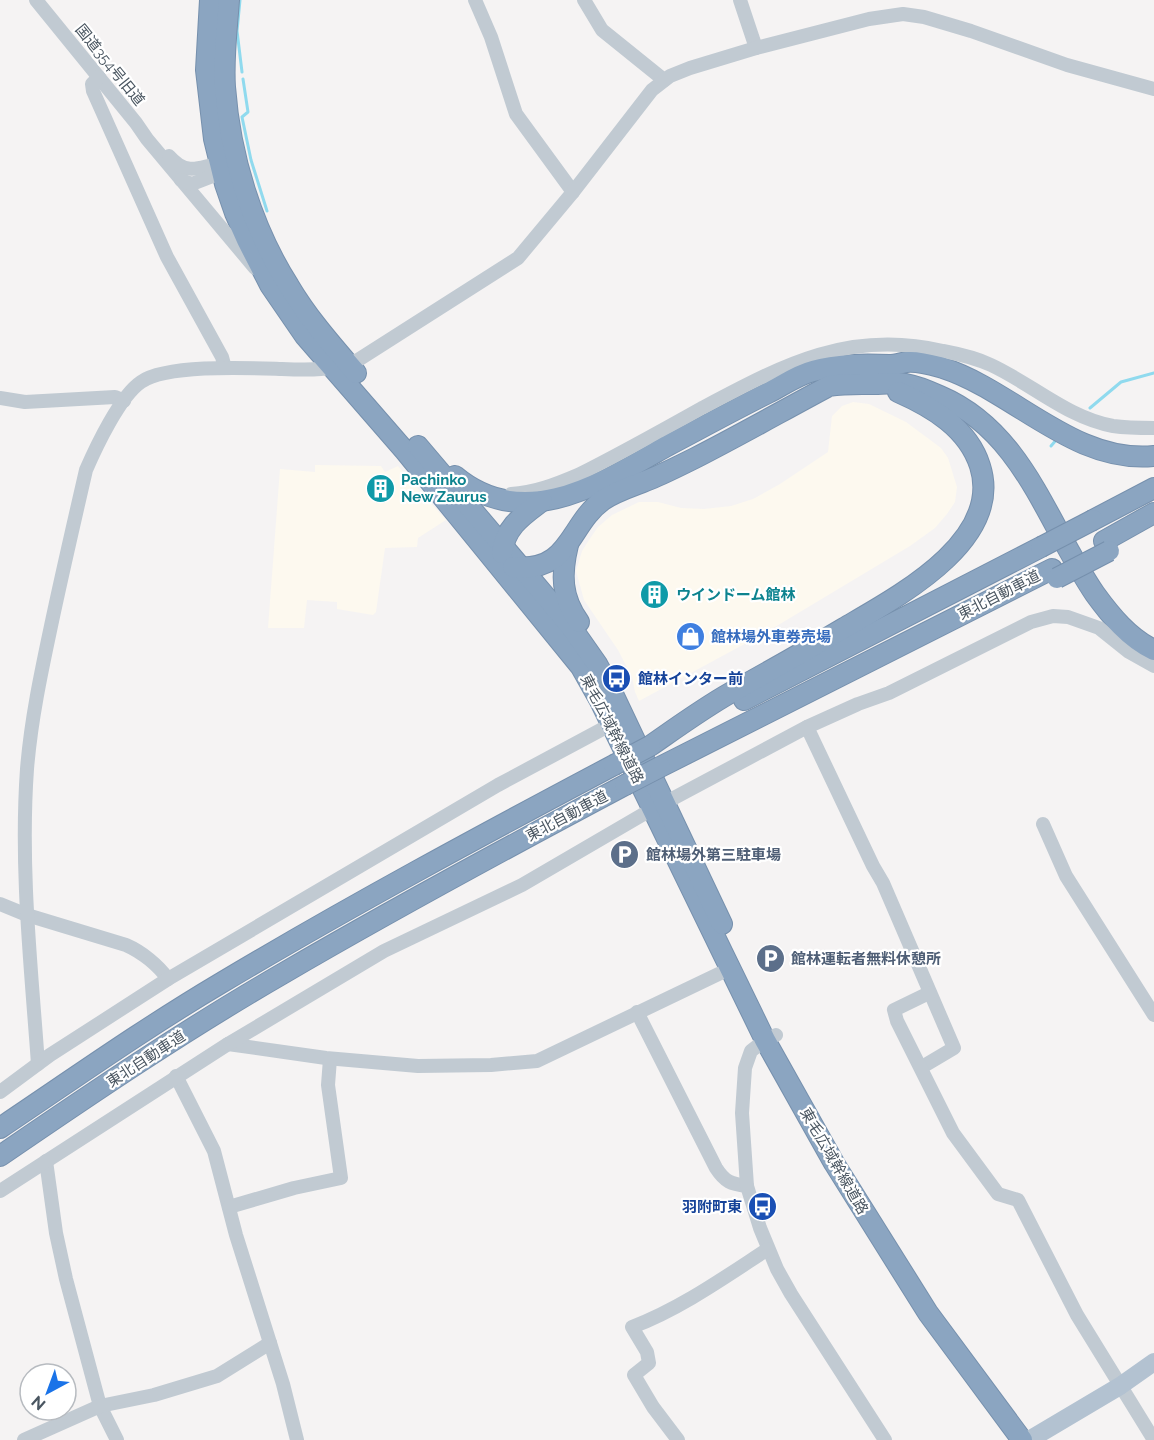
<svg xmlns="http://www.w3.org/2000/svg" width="1154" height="1440" font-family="Raleway,'Noto Sans JP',sans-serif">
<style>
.commercial{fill:#fdf9ef}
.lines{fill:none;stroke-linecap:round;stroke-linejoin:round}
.stream{stroke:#90daee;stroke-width:3}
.highway-casing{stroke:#7690ad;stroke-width:22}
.minor{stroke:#c1cad2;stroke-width:14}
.major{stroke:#b3c2d1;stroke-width:18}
.highway{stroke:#8ba5c1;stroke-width:20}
.highway-bridge-casing{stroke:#7690ad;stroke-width:22;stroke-linecap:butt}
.highway-bridge{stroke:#8ba5c1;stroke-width:20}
.labels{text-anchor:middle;stroke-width:4.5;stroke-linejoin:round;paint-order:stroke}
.street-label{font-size:15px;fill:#4a5661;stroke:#fff}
.culture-label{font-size:15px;font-weight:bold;fill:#0d838f;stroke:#fff;text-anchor:start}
.shop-label{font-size:15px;font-weight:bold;fill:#366cbe;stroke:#fff;text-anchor:start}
.transit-label{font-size:15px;font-weight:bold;fill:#164399;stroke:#fff;text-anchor:start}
.service-label{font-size:15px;font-weight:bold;fill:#4e5e75;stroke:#fff;text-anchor:start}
</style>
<rect width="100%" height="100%" fill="#f5f3f3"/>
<!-- commercial -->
<g class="commercial">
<polygon points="853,402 869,404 906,422 941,448 948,458 957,487 955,502 947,514 935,528 910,546 765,633 639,701 635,692 632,677 618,650 584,600 576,571 582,551 589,540 598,527 612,515 639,502 658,502 681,508 704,509 731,506 753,499 780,484 828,452 832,416 842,406"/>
<polygon points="315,465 381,466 385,472 398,466 446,520 418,538 417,547 385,548 376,612 373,615 337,609 337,602 307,600 304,628 268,628 280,469 315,472"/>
</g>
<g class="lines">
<!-- stream -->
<g class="stream">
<polyline points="240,0 237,31 242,72"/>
<polyline points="243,79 248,112 242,117 251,160 267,211"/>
<polyline points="1090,408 1121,382 1154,373"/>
<polyline points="1051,446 1057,439"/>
</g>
<defs>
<g id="highway">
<polyline points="210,0 206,70 214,139 225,184 235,213 247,240 270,285 305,336 405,451 581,667 599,699 765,1040 834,1163 928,1313 1022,1440"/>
<path d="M 229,0 C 227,29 223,58 225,87 C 230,156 252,228 289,286 C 308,318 332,345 356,373"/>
<polyline points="418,446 569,624 597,664 613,694 722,924"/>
<path d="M 455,476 C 524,534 602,483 667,446 C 701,428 734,410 768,393 C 782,386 797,375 813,371 C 838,364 863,364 889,365 C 895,365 901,363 907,362 C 919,361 932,365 943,368 C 1014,391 1074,464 1154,456"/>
<polyline points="1093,520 1154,488"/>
<polyline points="1104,541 1154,513"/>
<path d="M 568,545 C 561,574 561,597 579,622"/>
<path d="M 502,553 C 505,527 522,516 542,501"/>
<path d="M 513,567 C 571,573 568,525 603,500 C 618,490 637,485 653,478 C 667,472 681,465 695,458 C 740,435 784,410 829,386 C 846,383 861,384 878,384 C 887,384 897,382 906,384 C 918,386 929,391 940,396 C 1024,432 1047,524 1095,594 C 1111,616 1129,638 1154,650"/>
<polyline points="744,700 1041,547"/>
<path d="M 650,746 C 676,728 702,709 730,693 C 768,672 807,650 844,628 C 897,597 1004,541 980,466 C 968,428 932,407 898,392"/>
<polyline points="660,767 1052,569"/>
<path d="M 0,1128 C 73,1079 145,1028 221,983 C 350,906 482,835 614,765"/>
<path d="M 0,1156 C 92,1093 185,1030 282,974 C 395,908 510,846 625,785"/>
</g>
</defs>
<!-- highway casing -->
<use href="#highway" class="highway-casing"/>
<!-- minor -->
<g class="minor">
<polyline points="36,0 136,123 147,139 255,268"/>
<polyline points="475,0 491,37 516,114 573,192"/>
<polyline points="584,0 602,30 664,80"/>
<polyline points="740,0 756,48"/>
<polyline points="99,77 92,84 93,91 167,257 222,357 225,368"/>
<path d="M 169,156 C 191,181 204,161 229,164"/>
<polyline points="181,180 192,184 228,170"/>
<polyline points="0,398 25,402 115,397 124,401"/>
<path d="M 511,494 C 534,493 557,484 578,475 C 620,454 661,431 702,408 C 783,365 849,329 943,351 C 959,354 976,358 991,365 C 1032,384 1068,418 1113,426 C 1127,428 1140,428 1154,428"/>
<polyline points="807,727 873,866 883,883 954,1048 922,1067"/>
<polyline points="1043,824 1066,876 1154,1015"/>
<path d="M 0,904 L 27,915 L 126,945 C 142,952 158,965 168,979"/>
<polyline points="929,993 894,1010 897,1021 953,1133 998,1194 1018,1200 1077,1315 1154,1440"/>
<path d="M 637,1012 L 716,1168 C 725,1182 731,1184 747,1186"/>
<polyline points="776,1035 765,1040 751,1051 745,1068 742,1113 747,1186 760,1228 777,1269 791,1294 885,1440"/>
<polyline points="228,1044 326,1058 418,1066 491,1065 537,1061 729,969"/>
<path d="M 38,1064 C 31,966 20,867 27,769 C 31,720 41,673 51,626 C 62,574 74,522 86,470 C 96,447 120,396 141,382 C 167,364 250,368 282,369 C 307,370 335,371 358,360 L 518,258 L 573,192 L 652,90 L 670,76 L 690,68 L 756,48 L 869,19 L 903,14 L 924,17 L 971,31 L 1067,65 L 1154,89"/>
<polyline points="176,1076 214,1151 236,1235 283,1384 297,1440"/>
<polyline points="0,1092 50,1055 168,979 498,785 610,725"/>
<polyline points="46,1161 56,1233 66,1279 100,1406 117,1440"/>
<polyline points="0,1191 228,1044 384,951 522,885 642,815 807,727 858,704 889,693 1031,622 1053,616 1068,617 1099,628 1129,652 1154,666"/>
<polyline points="229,1207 294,1188 341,1178 328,1085 330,1059"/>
<polyline points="24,1440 100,1406 154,1395 217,1376 270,1343"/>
<path d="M 678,1440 L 653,1407 L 634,1375 L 649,1363 L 647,1352 L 632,1327 C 680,1309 725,1277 768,1249"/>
</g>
<!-- major -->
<polyline class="major" points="1029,1440 1120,1386 1154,1362"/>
<!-- highway -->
<use href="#highway" class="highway"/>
<defs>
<g id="highway-bridge">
<polyline points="1041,547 1093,520"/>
<polyline points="1057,578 1109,551"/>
<polyline points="614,765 650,746"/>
<polyline points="625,785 660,767"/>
</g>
</defs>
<!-- highway-bridge casing -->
<use href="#highway-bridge" class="highway-bridge-casing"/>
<!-- highway-bridge -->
<use href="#highway-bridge" class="highway-bridge"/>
</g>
<!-- icons -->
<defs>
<symbol id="building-disc" viewBox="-11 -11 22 22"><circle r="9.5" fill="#0f9aa8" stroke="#fff"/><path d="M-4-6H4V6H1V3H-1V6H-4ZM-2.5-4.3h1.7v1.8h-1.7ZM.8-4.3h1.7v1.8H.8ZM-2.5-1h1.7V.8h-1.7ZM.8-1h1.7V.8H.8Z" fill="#fff"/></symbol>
<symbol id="shop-disc" viewBox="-11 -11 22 22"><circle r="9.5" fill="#3f7fe0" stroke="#fff"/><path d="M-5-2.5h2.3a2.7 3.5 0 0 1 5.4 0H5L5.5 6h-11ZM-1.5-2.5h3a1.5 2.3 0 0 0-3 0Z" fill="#fff"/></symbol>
<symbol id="bus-disc" viewBox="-11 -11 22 22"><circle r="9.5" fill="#1a4fb4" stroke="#fff"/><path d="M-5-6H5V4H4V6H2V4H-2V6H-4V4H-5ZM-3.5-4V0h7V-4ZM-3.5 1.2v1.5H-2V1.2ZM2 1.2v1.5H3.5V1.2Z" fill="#fff"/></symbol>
<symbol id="parking-disc" viewBox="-11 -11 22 22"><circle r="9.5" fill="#5c6f8a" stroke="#fff"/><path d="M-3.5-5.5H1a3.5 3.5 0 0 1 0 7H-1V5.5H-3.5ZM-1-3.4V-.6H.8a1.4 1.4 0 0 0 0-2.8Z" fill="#fff"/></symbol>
</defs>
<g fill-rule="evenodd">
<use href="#building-disc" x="364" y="472" width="33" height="33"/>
<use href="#building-disc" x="638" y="578" width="33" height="33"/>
<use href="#shop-disc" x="674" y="620" width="33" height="33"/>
<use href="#bus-disc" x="600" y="662" width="33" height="33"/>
<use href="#parking-disc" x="608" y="838" width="33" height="33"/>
<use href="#parking-disc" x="754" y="942" width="33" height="33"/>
<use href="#bus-disc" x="746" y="1190" width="33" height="33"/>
</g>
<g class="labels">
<!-- street labels -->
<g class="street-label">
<text transform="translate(110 65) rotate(51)" y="5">国道354号旧道</text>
<text transform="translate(999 595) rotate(-27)" y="5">東北自動車道</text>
<text transform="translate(612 729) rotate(63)" y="5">東毛広域幹線道路</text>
<text transform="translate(567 816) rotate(-28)" y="5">東北自動車道</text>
<text transform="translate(146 1059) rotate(-33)" y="5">東北自動車道</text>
<text transform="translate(834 1161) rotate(60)" y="5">東毛広域幹線道路</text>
</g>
<!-- culture labels -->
<g class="culture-label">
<text x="401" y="485">Pachinko<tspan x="401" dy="17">New Zaurus</tspan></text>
<text x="676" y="600">ウインドーム館林</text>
</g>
<!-- shop labels -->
<g class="shop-label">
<text x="711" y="642">館林場外車券売場</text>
</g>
<!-- transit labels -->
<g class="transit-label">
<text x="638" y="684">館林インター前</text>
<text x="742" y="1212" text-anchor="end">羽附町東</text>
</g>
<!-- service labels -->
<g class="service-label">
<text x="646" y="860">館林場外第三駐車場</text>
<text x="791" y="964">館林運転者無料休憩所</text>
</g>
</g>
<!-- north arrow -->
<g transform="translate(48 1392) rotate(221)"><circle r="28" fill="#ffffff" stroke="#b7bbc0" stroke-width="1.5"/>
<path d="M0-4.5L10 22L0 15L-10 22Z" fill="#1a73e8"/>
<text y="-9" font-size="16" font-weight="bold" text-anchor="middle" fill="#4a5661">N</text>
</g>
</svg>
